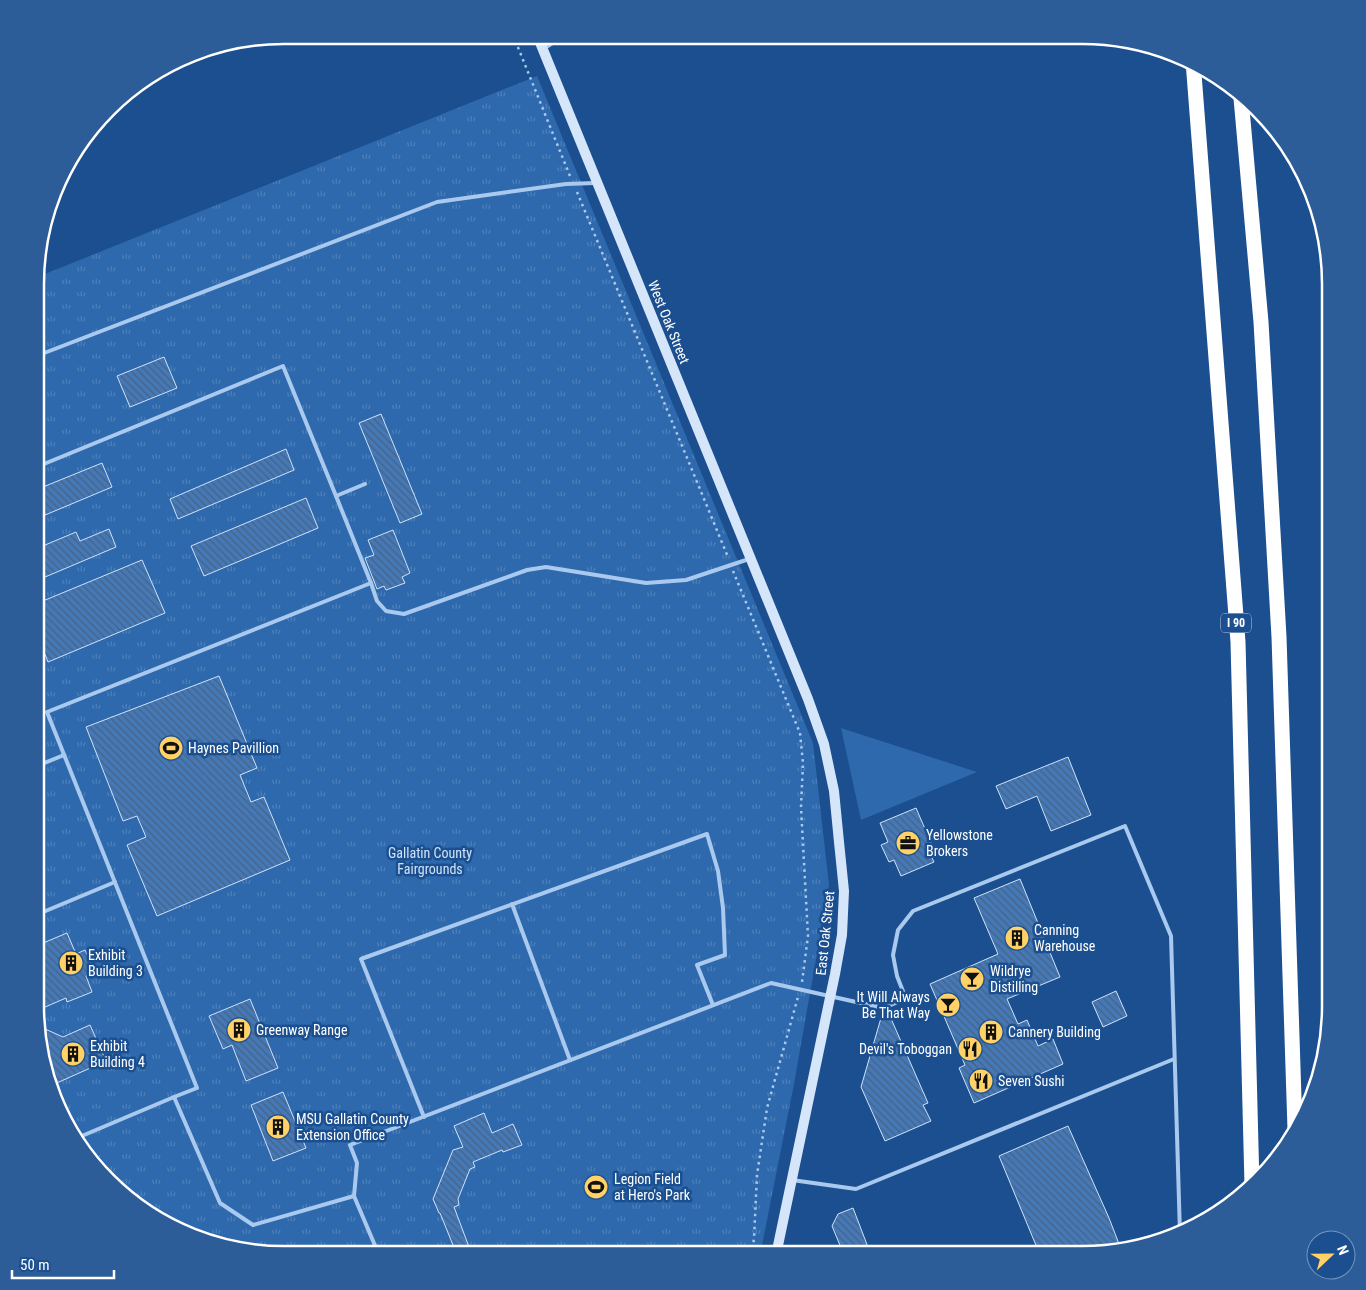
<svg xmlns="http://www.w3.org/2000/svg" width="1366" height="1290" font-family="'Roboto Condensed',sans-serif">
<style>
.green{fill:#2e69ad}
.park{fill:url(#park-tufts)}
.building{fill:url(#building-back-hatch);stroke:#cfe3fa}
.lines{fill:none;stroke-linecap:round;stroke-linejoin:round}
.path{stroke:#a9c9ee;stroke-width:2.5;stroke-dasharray:2.5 4;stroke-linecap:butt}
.lane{stroke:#a9c9ee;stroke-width:4}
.secondary{stroke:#d6e6fa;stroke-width:10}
.highway{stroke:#fff;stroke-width:15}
.labels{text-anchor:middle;stroke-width:5;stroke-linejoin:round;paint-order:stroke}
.shield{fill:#1b4f8f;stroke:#bbcadd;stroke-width:1}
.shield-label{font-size:12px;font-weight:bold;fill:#fff}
.street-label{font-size:14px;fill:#fff;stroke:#1b4f8f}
.poi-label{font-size:14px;fill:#fff;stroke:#1b4f8f;text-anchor:start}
.park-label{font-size:14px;fill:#cfe3fa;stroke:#1b4f8f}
.rim{fill:none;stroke:#fff;stroke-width:2.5}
</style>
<defs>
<pattern id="park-tufts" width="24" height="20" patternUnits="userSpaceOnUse" patternTransform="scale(1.25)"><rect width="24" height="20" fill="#2e69ad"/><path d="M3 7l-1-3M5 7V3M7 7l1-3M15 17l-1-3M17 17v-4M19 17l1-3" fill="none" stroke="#4d80b9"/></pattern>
<pattern id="building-back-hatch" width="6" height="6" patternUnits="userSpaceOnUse" patternTransform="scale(1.25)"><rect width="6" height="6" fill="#4478b7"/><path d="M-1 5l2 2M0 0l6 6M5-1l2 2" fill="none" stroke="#486282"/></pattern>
</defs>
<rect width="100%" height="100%" fill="#1b4f8f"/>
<!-- green -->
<polygon class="green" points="841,728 977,772 861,820"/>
<!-- park -->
<polygon class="park" points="537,76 813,743 829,885 794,1084 760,1255 284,1255 220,1247 174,1229 97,1170 54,1101 36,1022 40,276"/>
<!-- building -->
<g class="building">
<polygon points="164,357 177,388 130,407 117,376"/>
<polygon points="381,414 422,514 400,523 359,423"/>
<polygon points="286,449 294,470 178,519 170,499"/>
<polygon points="102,463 112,487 38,518 38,489"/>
<polygon points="306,498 318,528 204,576 191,546"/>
<polygon points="109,529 116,547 38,580 38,548 76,532 80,541"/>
<polygon points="393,530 410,573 402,577 405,583 386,590 384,586 377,589 365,558 374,555 368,540"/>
<polygon points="142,560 165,613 48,662 38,637 38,603"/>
<polygon points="219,676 257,768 240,775 251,802 264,797 290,860 157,916 127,845 146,837 137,816 123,821 86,727"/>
<polygon points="1068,757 1091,815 1051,831 1037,796 1006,809 996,786"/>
<polygon points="916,808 932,845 927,847 934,862 901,876 894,860 889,862 881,845 888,842 880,823"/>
<polygon points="1020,879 1060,977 1007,999 1018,1024 1027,1020 1038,1046 1053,1039 1063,1064 974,1103 959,1068 965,1065 930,984 998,954 974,898"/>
<polygon points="67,933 76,954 85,950 95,973 86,976 92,992 67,1002 66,998 36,1011 36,946"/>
<polygon points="1116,991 1127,1016 1103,1027 1092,1002"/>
<polygon points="250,999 278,1068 246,1081 232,1045 223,1049 209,1016"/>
<polygon points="889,1014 928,1103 923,1105 931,1121 885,1141 861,1087 881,1018"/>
<polygon points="36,1025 63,1037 90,1025 106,1061 50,1086"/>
<polygon points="283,1092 306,1148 273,1161 251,1105"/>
<polygon points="484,1113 492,1133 513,1124 522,1145 503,1152 502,1150 473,1162 475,1167 470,1169 458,1199 459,1205 454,1207 472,1255 457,1255 440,1213 439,1213 433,1199 453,1150 463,1147 454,1126"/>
<polygon points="1068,1126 1109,1218 1121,1249 1098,1254 1040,1255 999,1156"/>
<polygon points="853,1208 871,1255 844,1255 832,1226 838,1214"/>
</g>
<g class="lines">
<!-- path -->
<g class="path">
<polyline points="513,35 570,176"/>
<polyline points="577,192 728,557"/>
<polyline points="733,571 800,733 803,763 801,807 808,936 802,982"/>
<polyline points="751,1255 754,1239 757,1175 767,1108 798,997"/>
</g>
<!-- lane -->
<g class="lane">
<polyline points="543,49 565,35"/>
<polyline points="39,355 437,202 566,184 595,183"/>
<polyline points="39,466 283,366 336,496"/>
<polyline points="371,583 377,601 386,611 404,614 527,570 546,567 646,583 686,580 749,559"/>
<polyline points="37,766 64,755"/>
<polyline points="512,904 570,1060"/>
<polyline points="36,915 115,882"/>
<polyline points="174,1097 197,1088 47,712 371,583 336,496 365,484"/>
<polyline points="424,1117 361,959 707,834 718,871 723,908 725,955 697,965 713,1005"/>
<polyline points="77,1138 174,1097 220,1203 253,1225 354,1196 357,1163 350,1145 771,983 883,1008 906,999 897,976 893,955 898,930 913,911 1125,826 1171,936 1180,1234"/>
<polyline points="792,1180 856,1189 1174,1059"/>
<polyline points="354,1196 379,1255"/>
</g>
<!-- secondary -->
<polyline class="secondary" points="537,35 808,699 824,744 834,791 839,842 844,891 842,935 835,974 776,1255"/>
<!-- highway -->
<g class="highway">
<polyline points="1193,61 1238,642 1252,1185"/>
<polyline points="1241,98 1261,322 1279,637 1295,1129"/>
</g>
</g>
<!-- icons -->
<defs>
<symbol id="stadium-disc" viewBox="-11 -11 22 22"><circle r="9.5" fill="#ffd166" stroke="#1b4f8f"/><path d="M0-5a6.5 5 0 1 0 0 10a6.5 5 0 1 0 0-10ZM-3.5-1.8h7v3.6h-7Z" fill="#111"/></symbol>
<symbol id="office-disc" viewBox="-11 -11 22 22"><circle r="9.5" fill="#ffd166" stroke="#1b4f8f"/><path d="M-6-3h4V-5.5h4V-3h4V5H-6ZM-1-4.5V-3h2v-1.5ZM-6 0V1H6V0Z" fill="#111"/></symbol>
<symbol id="building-disc" viewBox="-11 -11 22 22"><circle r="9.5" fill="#ffd166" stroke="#1b4f8f"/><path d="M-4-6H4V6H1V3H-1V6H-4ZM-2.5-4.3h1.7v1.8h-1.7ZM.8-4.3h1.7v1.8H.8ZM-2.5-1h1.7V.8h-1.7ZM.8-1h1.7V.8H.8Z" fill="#111"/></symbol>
<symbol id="bar-disc" viewBox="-11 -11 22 22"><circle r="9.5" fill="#ffd166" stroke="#1b4f8f"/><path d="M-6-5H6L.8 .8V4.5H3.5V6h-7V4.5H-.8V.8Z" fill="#111"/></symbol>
<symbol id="restaurant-disc" viewBox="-11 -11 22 22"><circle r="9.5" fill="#ffd166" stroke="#1b4f8f"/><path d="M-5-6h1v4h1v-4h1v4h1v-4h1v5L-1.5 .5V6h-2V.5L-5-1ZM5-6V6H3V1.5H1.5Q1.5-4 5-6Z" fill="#111"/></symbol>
</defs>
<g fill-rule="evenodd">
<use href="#stadium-disc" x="157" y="734" width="28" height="28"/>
<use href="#office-disc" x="894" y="829" width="28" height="28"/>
<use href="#building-disc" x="1003" y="924" width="28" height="28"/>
<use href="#building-disc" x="57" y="949" width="28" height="28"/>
<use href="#bar-disc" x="958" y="965" width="28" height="28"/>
<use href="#bar-disc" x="934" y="991" width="28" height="28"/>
<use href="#building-disc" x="225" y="1016" width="28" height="28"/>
<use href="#building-disc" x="977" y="1018" width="28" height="28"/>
<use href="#restaurant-disc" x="956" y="1035" width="28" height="28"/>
<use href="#building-disc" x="59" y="1040" width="28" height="28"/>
<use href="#restaurant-disc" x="967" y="1067" width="28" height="28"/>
<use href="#building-disc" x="264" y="1113" width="28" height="28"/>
<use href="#stadium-disc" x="582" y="1173" width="28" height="28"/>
</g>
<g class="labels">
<!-- shield labels -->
<rect class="shield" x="1221" y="613.5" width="30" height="19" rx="4"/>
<g class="shield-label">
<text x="1236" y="627">I 90</text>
</g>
<!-- street labels -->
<g class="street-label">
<text transform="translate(669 322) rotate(68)" y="5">West Oak Street</text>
<text transform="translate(825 933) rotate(-84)" y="5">East Oak Street</text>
</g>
<!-- poi labels -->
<g class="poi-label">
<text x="188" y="753">Haynes Pavillion</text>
<text x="926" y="840">Yellowstone<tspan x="926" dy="16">Brokers</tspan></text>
<text x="1034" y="935">Canning<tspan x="1034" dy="16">Warehouse</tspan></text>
<text x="88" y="960">Exhibit<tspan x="88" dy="16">Building 3</tspan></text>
<text x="990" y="976">Wildrye<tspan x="990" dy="16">Distilling</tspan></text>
<text x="930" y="1002" text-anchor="end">It Will Always<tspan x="930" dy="16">Be That Way</tspan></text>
<text x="256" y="1035">Greenway Range</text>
<text x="1008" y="1037">Cannery Building</text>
<text x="90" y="1051">Exhibit<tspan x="90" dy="16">Building 4</tspan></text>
<text x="952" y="1054" text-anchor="end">Devil's Toboggan</text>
<text x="998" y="1086">Seven Sushi</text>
<text x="296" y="1124">MSU Gallatin County<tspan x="296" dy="16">Extension Office</tspan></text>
<text x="614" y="1184">Legion Field<tspan x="614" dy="16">at Hero's Park</tspan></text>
</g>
<!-- park labels -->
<g class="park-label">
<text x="430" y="858">Gallatin County<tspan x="430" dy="16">Fairgrounds</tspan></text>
</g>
</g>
<!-- crop -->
<path d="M0 0H1366V1290H0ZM284 44H1082A240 240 0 0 1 1322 284V1006A240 240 0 0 1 1082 1246H284A240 240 0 0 1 44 1006V284A240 240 0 0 1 284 44Z" fill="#2d5d98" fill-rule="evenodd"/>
<path class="rim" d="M284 44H1082A240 240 0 0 1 1322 284V1006A240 240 0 0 1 1082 1246H284A240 240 0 0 1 44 1006V284A240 240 0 0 1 284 44Z"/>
<!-- north arrow -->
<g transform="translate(1331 1255) rotate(68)"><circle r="24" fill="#1b4f8f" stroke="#7695bc"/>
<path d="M0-4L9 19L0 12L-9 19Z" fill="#ffd166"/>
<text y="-8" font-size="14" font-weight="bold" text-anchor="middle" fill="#ffffff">N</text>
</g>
<!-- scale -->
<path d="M12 1270v8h102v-8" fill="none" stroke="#ffffff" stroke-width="2.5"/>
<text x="20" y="1270" font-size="15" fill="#ffffff" stroke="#1b4f8f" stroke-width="4" paint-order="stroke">50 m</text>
</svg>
